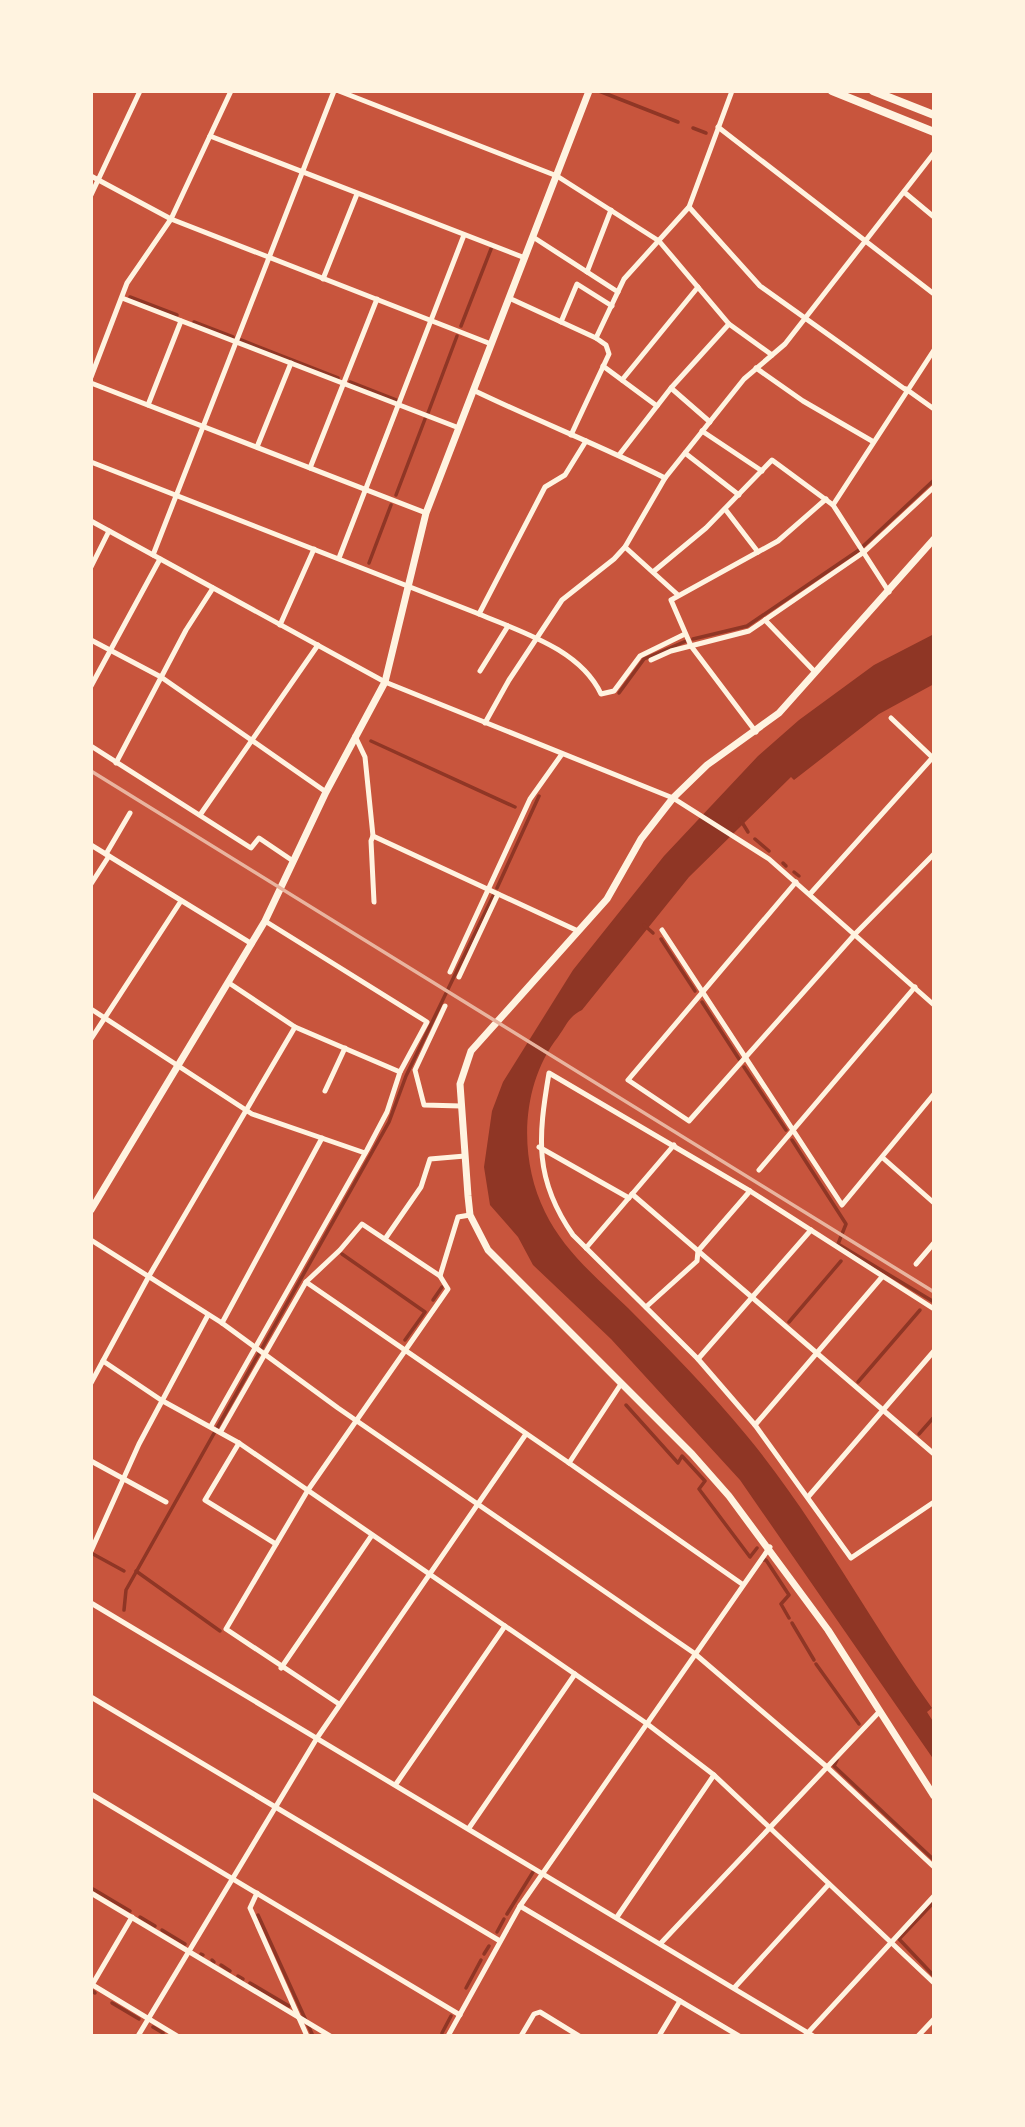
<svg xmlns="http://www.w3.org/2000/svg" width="1025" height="2127" font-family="Commissioner,sans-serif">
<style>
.water{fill:#8f3625}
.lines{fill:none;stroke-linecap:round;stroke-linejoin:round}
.stream{stroke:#8f3625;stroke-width:3.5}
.minor{stroke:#fff3e0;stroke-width:5}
.secondary{stroke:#fff3e0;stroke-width:7}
.primary{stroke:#fff3e0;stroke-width:8}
.rail{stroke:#e9b49f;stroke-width:3.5}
</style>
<rect width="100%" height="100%" fill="#c8553d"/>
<!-- water -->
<path class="water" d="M 934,634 L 934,684 L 879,714 L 794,780 L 791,777 L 689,877 L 582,1010 C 569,1016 566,1026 558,1037 C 521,1084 518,1158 545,1212 C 563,1250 598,1279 628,1308 C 669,1349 710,1391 747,1436 C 817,1521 868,1619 932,1708 L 927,1712 L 934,1723 L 934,1760 L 740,1480 L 611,1339 L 533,1265 L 518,1237 L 490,1205 L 484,1167 L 492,1111 L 503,1082 L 573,970 L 664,856 L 758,756 L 799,720 L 874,665 Z"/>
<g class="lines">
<!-- stream -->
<g class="stream">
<polyline points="599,91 678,122"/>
<polyline points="693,128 706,133"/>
<polyline points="130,297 177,315"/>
<polyline points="194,322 233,337"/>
<polyline points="461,326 491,249"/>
<polyline points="241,340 338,378"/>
<polyline points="350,382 396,400"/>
<polyline points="428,413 457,336"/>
<polyline points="396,495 425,419"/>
<polyline points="369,563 391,505"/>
<polyline points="693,639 747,626 859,550 934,480"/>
<polyline points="619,693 644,659 686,641"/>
<polyline points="371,741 515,807"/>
<polyline points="740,819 748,832"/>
<polyline points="755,839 769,851"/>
<polyline points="783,863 786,866"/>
<polyline points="794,872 799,876"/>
<polyline points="497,888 539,796"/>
<polyline points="644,925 653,933"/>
<polyline points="661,939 695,991"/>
<polyline points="702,1002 739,1059"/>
<polyline points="744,1067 786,1130"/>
<polyline points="792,1140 846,1224 838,1244 934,1302"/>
<polyline points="342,1254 425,1312 405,1340"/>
<polyline points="433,1300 442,1287"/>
<polyline points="789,1322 841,1261"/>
<polyline points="858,1382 920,1310"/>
<polyline points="626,1405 678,1463 682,1456 705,1481 699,1489 750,1557 757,1548"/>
<polyline points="919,1434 934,1417"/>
<polyline points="93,1554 124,1571"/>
<polyline points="763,1560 766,1560 789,1595 781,1604 789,1618"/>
<polyline points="136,1571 220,1631"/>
<polyline points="124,1610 126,1590 389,1122 406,1076 494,894"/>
<polyline points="792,1623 814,1660"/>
<polyline points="816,1664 859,1724"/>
<polyline points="837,1760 834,1766 934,1860"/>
<polyline points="93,1889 130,1911"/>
<polyline points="934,1902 899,1939 934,1976"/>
<polyline points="507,1914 533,1872"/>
<polyline points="258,1915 313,2036"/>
<polyline points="140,1917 155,1926"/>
<polyline points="162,1930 185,1944"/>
<polyline points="497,1932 504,1919"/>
<polyline points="201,1954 203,1955"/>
<polyline points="484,1954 489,1946"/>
<polyline points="212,1960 214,1962"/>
<polyline points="221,1965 230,1971"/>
<polyline points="238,1976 243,1979"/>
<polyline points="250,1983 289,2006"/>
<polyline points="466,1988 481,1960"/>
<polyline points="91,1990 95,1993"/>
<polyline points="112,2003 139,2019"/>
<polyline points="153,2027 163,2033"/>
<polyline points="442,2033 451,2016"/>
</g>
<!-- minor -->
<g class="minor">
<polyline points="339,91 557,176 659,241 729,324 772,355"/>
<polyline points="718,127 934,294"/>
<polyline points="210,136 525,258"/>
<polyline points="91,176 171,219 491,344"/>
<polyline points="904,192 934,217"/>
<polyline points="91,195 140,91"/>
<polyline points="689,207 760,286 906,390"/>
<polyline points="533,237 618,292"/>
<polyline points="587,272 611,210"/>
<polyline points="323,279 357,194"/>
<polyline points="122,298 459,428"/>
<polyline points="509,298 596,338 624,279 689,207 732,91"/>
<polyline points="561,322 577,284 612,306"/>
<polyline points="603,366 657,406"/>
<polyline points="756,368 803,401 872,441"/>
<polyline points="91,377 127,283 171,219 231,91"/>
<polyline points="622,380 698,287"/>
<polyline points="91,383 426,513"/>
<polyline points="671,388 710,422"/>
<polyline points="906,389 934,409"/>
<path d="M 473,390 C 537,421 602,446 665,478"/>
<polyline points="148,405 181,321"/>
<polyline points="702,431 762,471"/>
<polyline points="571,435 609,354 606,345 596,338"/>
<polyline points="257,447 291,363"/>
<polyline points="685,453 739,495"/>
<polyline points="619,455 671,388 729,324"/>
<polyline points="91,462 479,614 545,487 565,475 586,441"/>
<polyline points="310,468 377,299"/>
<polyline points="833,505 934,350"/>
<polyline points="725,509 758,552"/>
<polyline points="91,521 385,682 673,798 769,859 934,1005"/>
<polyline points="625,547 678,595"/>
<polyline points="153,555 334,91"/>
<polyline points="339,558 464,235"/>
<polyline points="91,567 109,531"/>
<polyline points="653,572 706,528 772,460 833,505 889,592"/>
<path d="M 479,614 C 521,632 580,649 601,694 L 614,691 L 640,656 L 685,634"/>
<polyline points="765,620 815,672"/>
<polyline points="280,625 314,549"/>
<polyline points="91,640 161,677 326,792"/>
<polyline points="651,660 671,651 749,631 864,552 934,487"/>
<polyline points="480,671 508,626"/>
<polyline points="91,686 160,559"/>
<polyline points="891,718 932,757"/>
<polyline points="485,723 509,680 562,600 614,559 625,547 665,478 744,379 785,344 934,153"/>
<polyline points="756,732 691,646 671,600 778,541 826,499"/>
<polyline points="355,736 365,757 373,836 578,931"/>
<polyline points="91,746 251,848 259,838 293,861"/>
<polyline points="116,763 186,630 213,588"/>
<polyline points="200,815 318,645"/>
<polyline points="373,836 371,841 374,902"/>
<polyline points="91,845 252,944"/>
<polyline points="106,854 130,813"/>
<polyline points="796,882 628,1080 689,1121 856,933 934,854"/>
<polyline points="91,884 109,856"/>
<polyline points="810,894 934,756"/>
<polyline points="662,930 842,1205 934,1094"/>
<polyline points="450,972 530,799 562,754"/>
<polyline points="459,977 498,894"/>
<polyline points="445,1006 415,1070 424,1105 461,1106"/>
<polyline points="91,1009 252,1114 365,1153"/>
<polyline points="295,1027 400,1072"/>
<polyline points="91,1039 181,901"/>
<polyline points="325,1091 345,1048"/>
<polyline points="539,1147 629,1198"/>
<polyline points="883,1158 934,1203"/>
<polyline points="759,1170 915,987"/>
<polyline points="632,1194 934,1454"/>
<polyline points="385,1239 421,1187 430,1159 465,1156"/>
<polyline points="91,1240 222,1323 338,1408 694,1653 827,1767 934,1867"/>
<polyline points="586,1248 674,1145"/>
<polyline points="916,1264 934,1243"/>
<polyline points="306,1282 569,1463 621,1384"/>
<polyline points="646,1307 697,1261 698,1251 750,1191"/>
<path d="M 934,1309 L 750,1191 L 549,1073 C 538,1138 534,1179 573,1235 L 698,1359 L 755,1425 L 851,1558 L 934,1502"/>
<polyline points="222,1323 322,1138"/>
<polyline points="698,1359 811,1230"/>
<polyline points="103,1361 161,1400 239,1443 646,1723 714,1775 934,1983"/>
<polyline points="91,1383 149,1276 295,1027 229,983"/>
<polyline points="755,1425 882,1277"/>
<polyline points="211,1426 367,1150 387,1112 400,1072 427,1022 265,921"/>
<polyline points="221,1431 306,1282 340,1250 362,1224 440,1276"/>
<polyline points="239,1443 205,1500 276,1544"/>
<polyline points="91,1461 166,1502"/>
<polyline points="569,1463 742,1584"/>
<polyline points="808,1497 934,1351"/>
<polyline points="91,1551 139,1444 208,1315"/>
<polyline points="91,1603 813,2036"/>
<polyline points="281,1668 372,1535"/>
<polyline points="91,1697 500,1941"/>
<polyline points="339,1704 226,1629 308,1490 448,1289 440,1276 458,1217 470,1215"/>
<polyline points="396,1784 505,1626"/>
<polyline points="91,1794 460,2015"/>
<polyline points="469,1828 575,1674"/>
<polyline points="91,1893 330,2036"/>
<polyline points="257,1893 250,1908 307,2036"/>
<polyline points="520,1906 739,2036"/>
<polyline points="617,1917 714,1775"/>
<polyline points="661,1943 880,1711"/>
<polyline points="91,1984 177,2036"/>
<polyline points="92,1985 132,1917"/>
<polyline points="735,1987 829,1884"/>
<polyline points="138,2036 317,1738 526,1434"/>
<polyline points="448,2036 520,1906 770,1547"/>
<polyline points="521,2036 534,2014 540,2012 579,2036"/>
<polyline points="659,2036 680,2001"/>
<polyline points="805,2036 934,1896"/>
<polyline points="918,2036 934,2019"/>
</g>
<!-- secondary -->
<g class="secondary">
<polyline points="934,539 779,713 707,765 673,798 641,839 607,899 471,1051 460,1084 468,1196 470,1215 488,1250 692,1454 729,1496 828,1630 934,1796"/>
<polyline points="91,1210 265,921 326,792 385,682 426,513 589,91"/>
</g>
<!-- primary -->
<g class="primary">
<polyline points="832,91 934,132"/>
<polyline points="873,91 934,115"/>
</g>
<!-- rail -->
<polyline class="rail" points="91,771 934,1292"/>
</g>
<!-- border -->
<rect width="1025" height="2127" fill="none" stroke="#fff3e0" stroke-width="186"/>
</svg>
